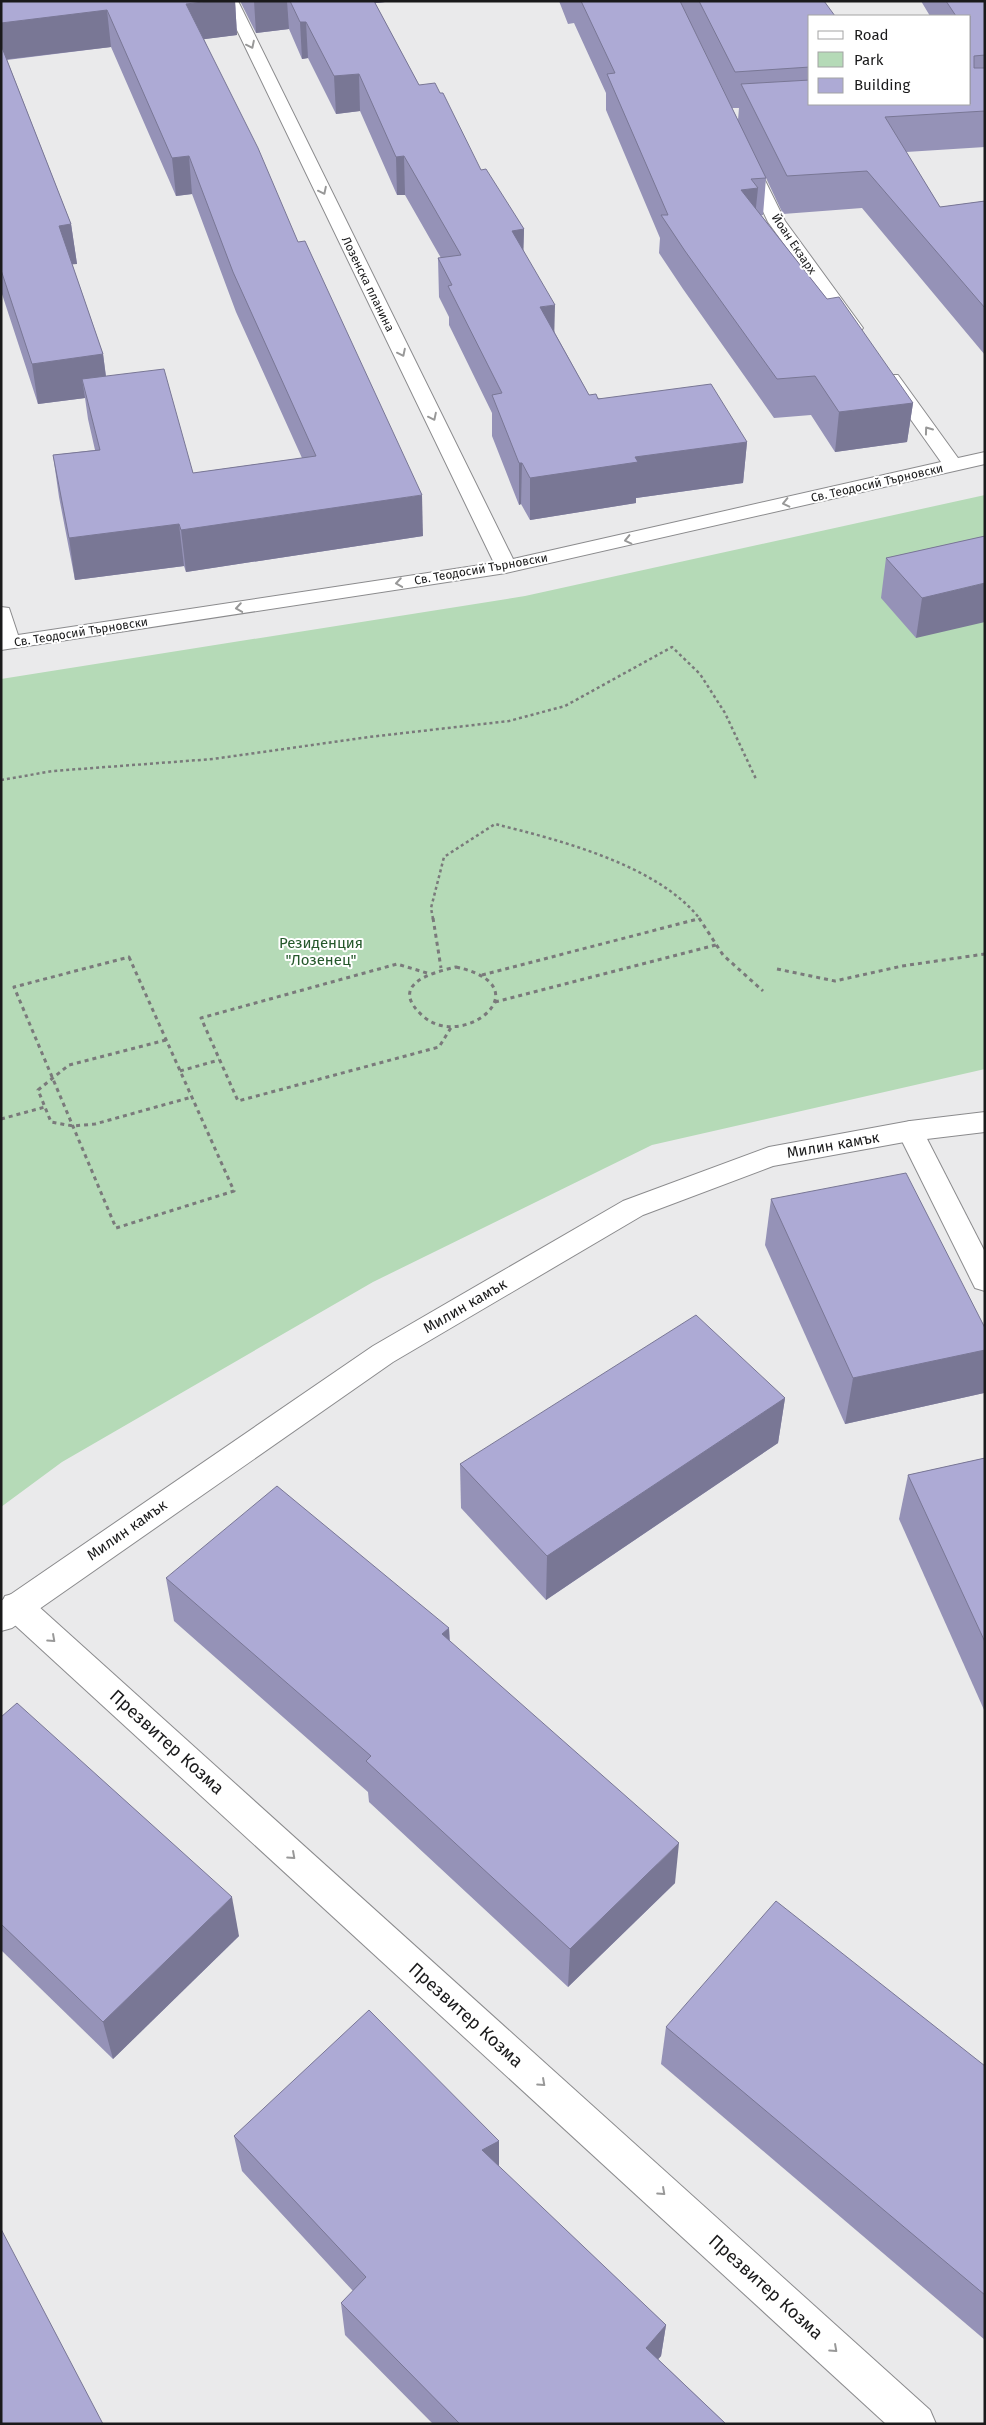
<svg xmlns="http://www.w3.org/2000/svg" width="986" height="2425" font-family="'Fira Sans',sans-serif">
<style>
.green{fill:#b5dab7}
.lines{fill:none;stroke-linecap:round;stroke-linejoin:round}
.minor-casing{stroke:#8b8b8d;stroke-width:2}
.tertiary-casing{stroke:#8b8b8d;stroke-width:2}
.path-far1{stroke:#7a7a7b;stroke-width:2.5;stroke-dasharray:3 3;stroke-linecap:butt}
.path{stroke:#7a7a7b;stroke-width:3;stroke-dasharray:4 4;stroke-linecap:butt}
.minor{fill:#fff;fill-rule:evenodd}
.tertiary{fill:#fff;fill-rule:evenodd}
.wall{fill:#9592b7;fill-rule:evenodd}
.shaded-wall{fill:#797795}
.building{fill:#adaad5;stroke:#797795}
.oneway{stroke:#989898}
.labels{text-anchor:middle;stroke-width:4;stroke-linejoin:round;paint-order:stroke}
.far-street-label{font-size:12px;fill:#1a1a1b;stroke:#fff}
.park-label{font-size:15px;fill:#25582b;stroke:#fff}
.street-label{font-size:15px;fill:#1a1a1b;stroke:#fff}
.near-street-label{font-size:18px;fill:#1a1a1b;stroke:#fff}
</style>
<rect width="100%" height="100%" fill="#eaeaeb"/>
<!-- green -->
<polygon class="green" points="985,495 985,1069 652,1145 373,1282 62,1462 1,1507 1,679 525,596"/>
<g class="lines">
<defs>
<g id="minor">
<polygon points="223,1 238,1 513,559 941,462 882,379 884,375 898,375 958,458 985,452 985,464 506,573 1,650 1,607 9,608 18,635 494,563"/>
<polygon points="748,157 754,158 756,162 785,221 863,328 860,332 848,332 768,222 740,162 742,158"/>
<polygon points="910,1121 919,1124 923,1131 985,1252 985,1291 975,1288 897,1131 901,1124"/>
<polygon points="16,1593 27,1596 930,2410 936,2424 886,2424 5,1616 1,1604 5,1596"/>
</g>
<polygon id="tertiary" points="985,1112 985,1132 910,1141 773,1166 643,1215 393,1362 12,1628 1,1631 1,1601 373,1346 623,1201 769,1147 910,1121"/>
</defs>
<!-- minor casing -->
<use href="#minor" class="minor-casing"/>
<!-- tertiary casing -->
<use href="#tertiary" class="tertiary-casing"/>
<!-- path-far1 -->
<g class="path-far1">
<polyline points="1,780 53,771 213,759 369,737 509,721 565,706 672,647 700,674 725,713 756,779"/>
<path d="M 433,919 L 431,908 L 444,857 L 495,824 C 559,840 658,865 700,919"/>
</g>
<!-- path -->
<g class="path">
<polyline points="433,918 441,968"/>
<polyline points="699,918 723,955 763,991"/>
<polygon points="129,957 234,1191 116,1228 14,987"/>
<path d="M 456,967 C 544,986 464,1051 424,1017 C 387,985 430,973 456,967 Z"/>
<polyline points="777,969 835,981 902,966 985,954"/>
<polyline points="427,973 397,964 201,1018 238,1101 439,1047 452,1026"/>
<polyline points="482,975 698,919"/>
<polyline points="495,1002 716,945"/>
<polyline points="166,1040 69,1065 38,1090 51,1122 73,1126 95,1124 192,1097"/>
<polyline points="180,1071 219,1060"/>
<polyline points="1,1119 45,1107"/>
</g>
<!-- minor -->
<use href="#minor" class="minor"/>
<!-- tertiary -->
<use href="#tertiary" class="tertiary"/>
</g>
<!-- wall -->
<g class="wall">
<path d="M 1,1 L 235,1 L 237,35 L 204,39 L 423,536 L 186,572 L 184,566 L 75,580 L 59,497 L 53,455 L 95,450 L 88,419 L 85,398 L 38,404 L 1,291 ZM 111,47 L 176,196 L 192,194 L 236,312 L 302,458 L 193,473 L 106,376 L 103,354 L 72,264 L 77,264 L 71,224 L 7,60 Z"/>
<polygon points="240,1 385,1 385,2 375,3 419,85 481,170 524,229 523,250 555,333 589,395 747,442 743,483 636,498 636,503 530,520 521,504 519,505 492,436 492,413 449,325 449,317 439,297 438,258 441,258 405,195 397,195 360,111 336,114 308,58 302,59 289,29 256,33"/>
<polygon points="559,1 680,1 738,120 739,108 732,108 680,1 824,1 810,16 810,104 970,104 970,16 930,16 921,1 985,1 985,147 906,152 940,207 985,201 985,355 862,208 783,214 766,178 763,215 761,215 827,299 913,403 907,442 835,452 811,415 774,418 683,289 659,253 660,238 606,110 606,93 574,23 568,24"/>
<polygon points="985,536 916,638 881,598 886,558"/>
<polygon points="771,1199 985,1328 985,1390 984,1393 845,1424 765,1245"/>
<polygon points="785,1398 778,1443 546,1600 461,1508 460,1464"/>
<polygon points="985,1458 985,1712 899,1519 908,1475"/>
<polygon points="166,1578 449,1628 450,1641 675,1883 568,1987 369,1802 368,1792 174,1621"/>
<polygon points="1,1717 239,1936 113,2059 1,1950"/>
<polygon points="666,2027 985,2066 985,2340 661,2064"/>
<polygon points="234,2136 499,2141 499,2167 666,2325 661,2356 658,2359 726,2424 433,2424 345,2335 341,2303 353,2291 242,2171"/>
</g>
<!-- shaded-wall -->
<g class="shaded-wall">
<polygon points="212,1 235,1 237,35 190,41 186,4"/>
<polygon points="254,1 287,1 289,29 256,33"/>
<polygon points="358,1 385,1 385,2 358,5"/>
<polygon points="107,10 111,47 1,60 1,23"/>
<polygon points="300,22 306,22 308,58 302,59"/>
<polygon points="359,74 360,111 336,114 334,76"/>
<polygon points="189,156 192,194 176,196 172,158"/>
<polygon points="404,156 405,195 397,195 396,157"/>
<polygon points="758,188 754,226 741,190"/>
<polygon points="71,224 77,264 64,265 59,226"/>
<polygon points="524,229 523,268 512,231"/>
<polygon points="555,305 554,345 540,307"/>
<polygon points="103,354 108,394 82,379 85,398 38,404 32,364"/>
<polygon points="913,403 907,442 835,452 839,412"/>
<polygon points="747,442 743,483 636,498 636,503 530,520 530,478 635,457"/>
<polygon points="519,463 522,463 521,504 519,505"/>
<polygon points="422,495 423,536 186,572 181,530"/>
<polygon points="179,524 184,566 75,580 69,538"/>
<polygon points="985,583 985,622 916,638 922,598"/>
<polygon points="985,1350 985,1390 984,1393 845,1424 853,1378"/>
<polygon points="785,1398 778,1443 546,1600 547,1556"/>
<polygon points="449,1628 450,1670 442,1634"/>
<polygon points="679,1843 675,1883 568,1987 570,1949"/>
<polygon points="232,1897 239,1936 113,2059 103,2022"/>
<polygon points="499,2141 499,2176 482,2150"/>
<polygon points="666,2325 661,2356 641,2378 646,2348"/>
</g>
<!-- building -->
<g class="building">
<polygon points="1,1 212,1 186,4 258,148 298,242 305,241 422,495 181,530 179,524 69,538 53,455 100,450 82,379 164,369 193,473 316,456 233,272 189,156 172,158 107,10 1,23"/>
<polygon points="290,1 374,1 419,85 435,83 440,93 443,93 481,170 486,169 524,229 512,231 555,305 540,307 589,395 596,394 598,399 711,384 747,442 635,457 638,462 530,478 522,463 519,463 492,395 502,393 448,286 452,285 438,258 461,255 404,156 396,157 359,74 334,76 306,22 300,22"/>
<polygon points="581,1 680,1 766,178 751,179 758,188 741,190 827,299 839,297 913,403 839,412 815,376 777,379 685,251 661,215 668,215 607,74 615,73"/>
<polygon points="699,1 824,1 835,16 810,16 810,67 735,72"/>
<polygon points="946,1 985,1 985,55 974,56 974,68 985,68 985,111 885,117 940,207 985,201 985,308 867,171 787,176 741,84 810,80 810,104 970,104 970,16 956,16"/>
<polygon points="1,45 71,224 59,226 103,354 32,364 1,270"/>
<polygon points="985,536 985,583 922,598 886,558"/>
<polygon points="906,1173 985,1328 985,1350 853,1378 771,1199"/>
<polygon points="696,1315 785,1398 547,1556 460,1464"/>
<polygon points="985,1458 985,1642 908,1475"/>
<polygon points="277,1486 449,1628 442,1634 679,1843 570,1949 366,1761 371,1756 166,1578"/>
<polygon points="17,1703 232,1897 103,2022 1,1924 1,1717"/>
<polygon points="776,1901 985,2066 985,2295 666,2027"/>
<polygon points="369,2010 499,2141 482,2150 666,2325 646,2348 726,2424 460,2424 341,2303 366,2277 234,2136"/>
<polygon points="1,2229 103,2424 1,2424"/>
</g>
<!-- one-way arrows -->
<defs><path id="oneway-chevron" d="M-2-3.5L2.5 0L-2 3.5" fill="none" stroke-width="1.6" stroke-linecap="round" stroke-linejoin="round" transform="scale(1.25)"/></defs>
<g class="oneway">
<use href="#oneway-chevron" transform="translate(251 45) rotate(64)"/>
<use href="#oneway-chevron" transform="translate(323 191) rotate(64)"/>
<use href="#oneway-chevron" transform="translate(402 353) rotate(64)"/>
<use href="#oneway-chevron" transform="translate(433 417) rotate(64)"/>
<use href="#oneway-chevron" transform="translate(928 430) rotate(-126)"/>
<use href="#oneway-chevron" transform="translate(786 503) rotate(167)"/>
<use href="#oneway-chevron" transform="translate(628 540) rotate(167)"/>
<use href="#oneway-chevron" transform="translate(399 583) rotate(171)"/>
<use href="#oneway-chevron" transform="translate(239 608) rotate(171)"/>
<use href="#oneway-chevron" transform="translate(52 1639) rotate(42)"/>
<use href="#oneway-chevron" transform="translate(292 1856) rotate(42)"/>
<use href="#oneway-chevron" transform="translate(542 2083) rotate(42)"/>
<use href="#oneway-chevron" transform="translate(662 2192) rotate(42)"/>
<use href="#oneway-chevron" transform="translate(834 2349) rotate(42)"/>
</g>
<g class="labels">
<!-- far-street labels -->
<g class="far-street-label">
<text transform="translate(794 244) rotate(56)" y="4">Йоан Екзарх</text>
<text transform="translate(368 284) rotate(64)" y="4">Лозенска планина</text>
<text transform="translate(877 483) rotate(-13)" y="4">Св. Теодосий Търновски</text>
<text transform="translate(481 569) rotate(-10)" y="4">Св. Теодосий Търновски</text>
<text transform="translate(81 632) rotate(-9)" y="4">Св. Теодосий Търновски</text>
</g>
<!-- park labels -->
<g class="park-label">
<text x="321" y="948">Резиденция<tspan x="321" dy="17">"Лозенец"</tspan></text>
</g>
<!-- street labels -->
<g class="street-label">
<text transform="translate(833 1145) rotate(-10)" y="5">Милин камък</text>
<text transform="translate(465 1306) rotate(-30)" y="5">Милин камък</text>
<text transform="translate(127 1530) rotate(-35)" y="5">Милин камък</text>
</g>
<!-- near-street labels -->
<g class="near-street-label">
<text transform="translate(167 1742) rotate(42)" y="6">Презвитер Козма</text>
<text transform="translate(466 2015) rotate(42)" y="6">Презвитер Козма</text>
<text transform="translate(766 2287) rotate(42)" y="6">Презвитер Козма</text>
</g>
</g>
<!-- border -->
<rect width="986" height="2425" fill="none" stroke="#1a1a1b" stroke-width="5"/>
<!-- legend -->
<rect x="808" y="15" width="162" height="90" fill="#ffffff" stroke="#a3a3a4"/>
<rect x="818" y="31" width="25" height="8" fill="#ffffff" stroke="#a3a3a4"/>
<text x="854" y="40" font-size="15" fill="#1a1a1b">Road</text>
<rect x="818" y="52" width="25" height="15" fill="#b5dab7" stroke="#a3a3a4"/>
<text x="854" y="65" font-size="15" fill="#1a1a1b">Park</text>
<rect x="818" y="78" width="25" height="15" fill="#adaad5" stroke="#a3a3a4"/>
<text x="854" y="90" font-size="15" fill="#1a1a1b">Building</text>
</svg>
